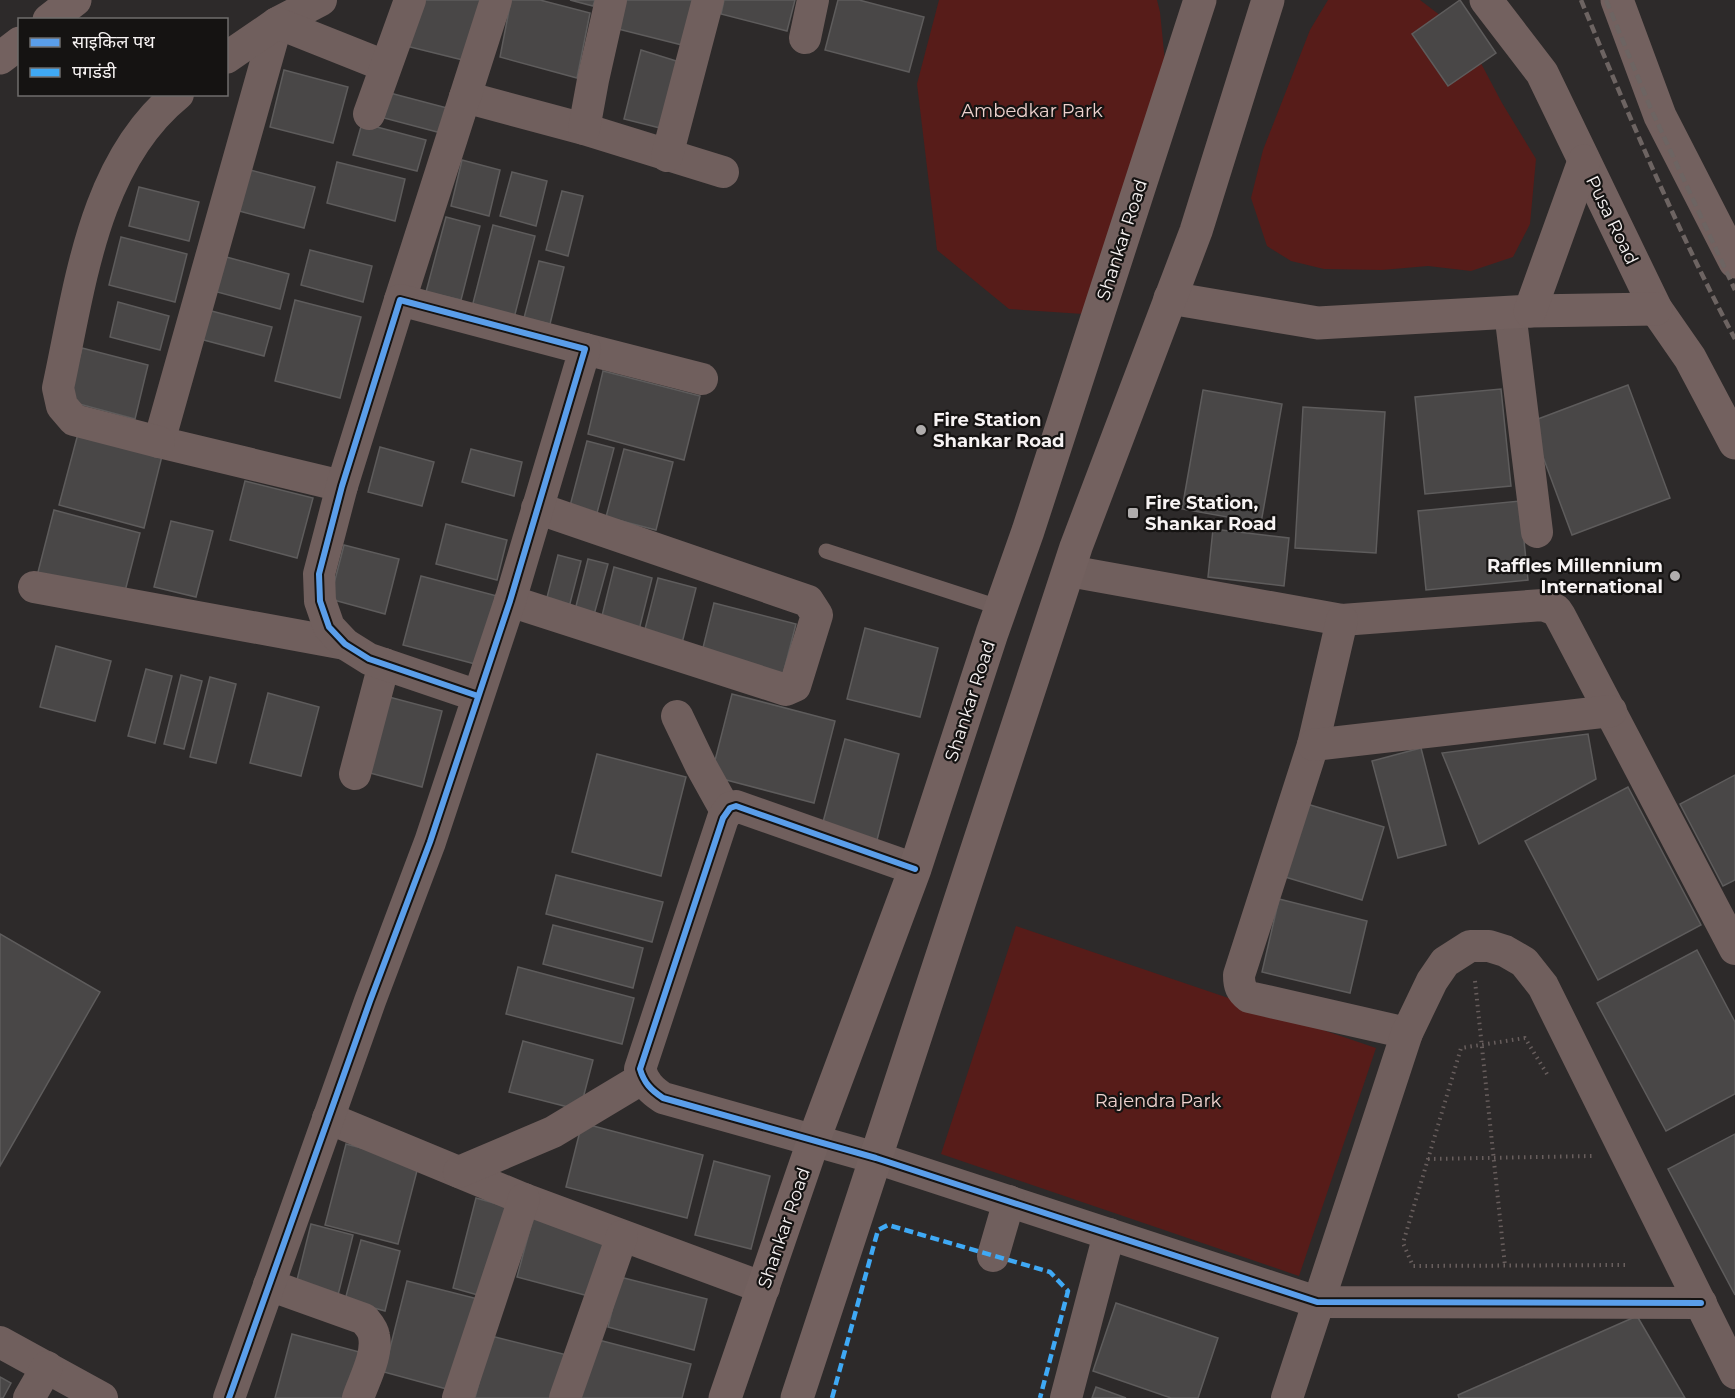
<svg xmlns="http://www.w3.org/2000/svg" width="1735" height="1398" font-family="Montserrat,'Noto Sans Devanagari',sans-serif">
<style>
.green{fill:#571c19}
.building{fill:#494747;stroke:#5e5c5c;stroke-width:1.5}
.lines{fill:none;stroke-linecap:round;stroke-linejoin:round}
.path{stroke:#685e5d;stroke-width:4;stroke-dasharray:1.5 4.5;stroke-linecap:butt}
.lane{stroke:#705f5d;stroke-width:15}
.street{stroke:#705f5d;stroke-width:32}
.secondary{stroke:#73615f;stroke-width:33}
.rail{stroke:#6d6462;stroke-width:4.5;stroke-dasharray:9 4.5;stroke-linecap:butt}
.quiet{stroke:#3fa9f5;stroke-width:4.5;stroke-dasharray:9 4.5;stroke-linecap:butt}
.cycleway-casing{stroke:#151312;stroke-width:10}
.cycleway{stroke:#5a9eea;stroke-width:6}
.poi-dot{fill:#b0adad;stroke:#151312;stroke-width:2}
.labels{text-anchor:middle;stroke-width:4.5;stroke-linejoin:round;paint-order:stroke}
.park-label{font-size:18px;fill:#eed2ce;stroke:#151312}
.street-label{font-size:18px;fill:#f7f3f3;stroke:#151312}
.poi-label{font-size:18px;font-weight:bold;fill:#f7f3f3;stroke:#151312;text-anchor:start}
</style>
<rect width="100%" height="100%" fill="#2d2a2a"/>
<!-- green -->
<g class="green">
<polygon points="939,0 1157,0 1160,12 1165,62 1083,314 1009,309 937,250 917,84"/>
<polygon points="1328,0 1420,0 1466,35 1502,103 1536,159 1530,224 1513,257 1471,271 1428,266 1382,270 1324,269 1291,261 1267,246 1251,198 1263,150 1310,30"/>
<polygon points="1016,926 1376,1048 1299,1276 941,1154"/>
</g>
<!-- building -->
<g class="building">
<polygon points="414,0 487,0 471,62 402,45"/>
<polygon points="511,0 540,0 590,13 577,78 500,57"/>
<polygon points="570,0 595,0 593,6"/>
<polygon points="617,0 698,0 686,46 610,27"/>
<polygon points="724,0 795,0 787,31 721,14"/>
<polygon points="838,0 859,0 924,17 909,72 825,50"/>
<polygon points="1460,0 1496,53 1448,86 1412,34"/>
<polygon points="641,50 686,64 668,130 624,119"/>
<polygon points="284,70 348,87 333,143 270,127"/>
<polygon points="390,93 451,109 445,134 384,118"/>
<polygon points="362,123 426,140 417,171 353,155"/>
<polygon points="462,160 500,170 489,216 451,206"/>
<polygon points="337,162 405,179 395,221 327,203"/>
<polygon points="250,170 315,187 304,228 239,211"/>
<polygon points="512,172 547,181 536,226 500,216"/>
<polygon points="139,187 199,202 189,241 129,226"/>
<polygon points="562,191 583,196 568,256 546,250"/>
<polygon points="446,217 480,226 461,300 426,292"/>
<polygon points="493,225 535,236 513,322 471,311"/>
<polygon points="121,237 187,254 175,302 109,285"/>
<polygon points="310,250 372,266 363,302 301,285"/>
<polygon points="219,255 289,274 280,309 210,290"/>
<polygon points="539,261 564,267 550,324 524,318"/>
<polygon points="295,300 361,317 340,398 275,381"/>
<polygon points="118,302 169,316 160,350 110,337"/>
<polygon points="204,309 272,327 264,356 196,338"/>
<polygon points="82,348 148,365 135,419 68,401"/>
<polygon points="603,371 700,396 684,460 588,434"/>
<polygon points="1628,385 1670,498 1572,535 1530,422"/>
<polygon points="1501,389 1511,486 1425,494 1415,397"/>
<polygon points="1203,390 1282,404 1261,523 1182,509"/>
<polygon points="1303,407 1385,412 1376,553 1295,548"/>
<polygon points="79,430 163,452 144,528 59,505"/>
<polygon points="587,441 614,448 597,513 570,506"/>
<polygon points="380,447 434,462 422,506 368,492"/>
<polygon points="471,449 522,462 514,496 462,482"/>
<polygon points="624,449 673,462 656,530 606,517"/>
<polygon points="245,481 313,498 297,558 230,540"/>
<polygon points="1520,501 1528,580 1426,590 1418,511"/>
<polygon points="54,510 140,533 123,599 37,576"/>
<polygon points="171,521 213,531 196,597 154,587"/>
<polygon points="446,524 507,540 497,580 436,564"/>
<polygon points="1213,529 1289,538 1284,586 1208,577"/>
<polygon points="344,545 399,559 385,614 330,599"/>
<polygon points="558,555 581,561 567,615 544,609"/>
<polygon points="588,559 608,564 592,622 573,618"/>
<polygon points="614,567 652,578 638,634 600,624"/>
<polygon points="421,576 497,596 479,665 403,645"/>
<polygon points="658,578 696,588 680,651 642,641"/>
<polygon points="714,603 796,624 781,682 700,660"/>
<polygon points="865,628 938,648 920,717 847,699"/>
<polygon points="56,646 111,661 95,721 40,707"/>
<polygon points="146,669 172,676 155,743 128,736"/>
<polygon points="181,675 202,681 184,749 164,744"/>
<polygon points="210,677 236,684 216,763 190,757"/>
<polygon points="268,693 319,707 301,776 250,763"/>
<polygon points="732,694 835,721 814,803 711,776"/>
<polygon points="389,697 442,711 422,787 370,773"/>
<polygon points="1588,734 1596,779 1479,844 1442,753"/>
<polygon points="845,739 899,754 877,840 822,826"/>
<polygon points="1421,748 1446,845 1398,858 1372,761"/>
<polygon points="597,754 686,777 661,876 572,852"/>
<polygon points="1735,775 1735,880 1723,886 1680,804"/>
<polygon points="1628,787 1701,925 1598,980 1525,841"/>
<polygon points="1307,804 1384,827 1362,900 1285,877"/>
<polygon points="556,875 663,902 652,942 546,914"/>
<polygon points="1279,899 1367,921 1350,993 1262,972"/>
<polygon points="553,925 643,948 633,988 543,964"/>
<polygon points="0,934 100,992 0,1166"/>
<polygon points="1697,950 1735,1022 1735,1094 1666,1131 1597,1003"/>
<polygon points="518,967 634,998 622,1044 506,1014"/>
<polygon points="523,1041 593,1060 580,1110 509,1092"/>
<polygon points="582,1123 703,1155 687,1218 566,1187"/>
<polygon points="1735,1134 1735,1295 1668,1169"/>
<polygon points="346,1144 419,1163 398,1244 325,1225"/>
<polygon points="714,1161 770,1176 751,1249 695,1235"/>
<polygon points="476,1198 508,1207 485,1297 453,1288"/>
<polygon points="534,1214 613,1234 596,1298 517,1277"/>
<polygon points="311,1224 353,1235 336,1303 294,1292"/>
<polygon points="361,1240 400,1251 385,1311 345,1300"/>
<polygon points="620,1277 707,1299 694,1350 608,1327"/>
<polygon points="407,1281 478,1299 454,1391 384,1372"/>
<polygon points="1116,1303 1218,1338 1198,1398 1171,1398 1093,1371"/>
<polygon points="1637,1316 1685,1398 1459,1398 1458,1395"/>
<polygon points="292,1334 363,1353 351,1398 275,1398"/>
<polygon points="491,1336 567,1355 556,1398 475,1398"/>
<polygon points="591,1338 691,1364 682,1398 576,1398"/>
<polygon points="0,1377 11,1383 3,1398 0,1398"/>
<polygon points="1096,1387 1126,1398 1092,1398"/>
</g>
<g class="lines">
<!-- path -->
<g class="path">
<polyline points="1475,981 1505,1266"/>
<polyline points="1547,1074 1525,1038 1461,1048 1403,1243 1413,1266 1627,1265"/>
<polyline points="1428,1159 1592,1156"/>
</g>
<!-- lane -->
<polyline class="lane" points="826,551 1001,608"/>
<!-- street -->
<g class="street">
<polyline points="321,0 277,23 159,442 342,486"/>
<polyline points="805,38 813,0"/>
<polyline points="226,58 277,23 385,66"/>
<polyline points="465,97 584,129 723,172"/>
<polyline points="369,114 410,0"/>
<polyline points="584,129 593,80 611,0"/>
<polyline points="667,156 708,0"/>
<polyline points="400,300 496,0"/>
<polyline points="1510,312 1537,532"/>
<polyline points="585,349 702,379"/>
<path d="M 159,442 L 74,420 L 62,406 L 58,388 C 80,287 93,163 178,94"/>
<polyline points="1069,571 1342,620 1543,605 1556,610 1560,616 1735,949"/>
<polyline points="34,587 345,644"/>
<polyline points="510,601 786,690 795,686 817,615 808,601 537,508"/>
<path d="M 1342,620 L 1313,745 L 1239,975 C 1239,986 1241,991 1249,997 L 1407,1033"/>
<polyline points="677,716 701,766 726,811"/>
<polyline points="1313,745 1611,711"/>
<polyline points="355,774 384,664"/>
<path d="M 915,869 L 736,806 L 730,808 L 723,818 L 640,1069 C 644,1083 651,1090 663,1098 L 876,1158 L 1317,1302 L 1701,1303"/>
<polyline points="328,1118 524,1199 764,1288"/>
<polyline points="459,1172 553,1132 643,1078"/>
<polyline points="993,1256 1009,1201"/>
<path d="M 269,1285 L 364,1319 C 368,1324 373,1329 374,1336 C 378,1355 364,1380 358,1398"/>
<polyline points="0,1342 102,1398"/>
<polyline points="29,1398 47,1367"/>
<polyline points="229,1398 370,1001 430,842 510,601 585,349 400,300 342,486 319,574 320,601 329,627 345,644 369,659 478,696"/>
<polyline points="458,1398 524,1199"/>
<polyline points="565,1398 622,1236"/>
<polyline points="1066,1398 1109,1234"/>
<polyline points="1287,1398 1407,1033 1432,981 1445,962 1470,946 1489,946 1505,951 1524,962 1543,986 1735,1373"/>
</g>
<!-- secondary -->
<g class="secondary">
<polyline points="1486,0 1542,73 1656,309 1690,358 1735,443"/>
<polyline points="1617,0 1660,116 1735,262"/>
<polyline points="49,20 75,0"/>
<polyline points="0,58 20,43"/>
<polyline points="1170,298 1318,323 1530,311 1656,309"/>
<polyline points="1530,311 1584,161"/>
<polyline points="725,1398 813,1142 915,869 992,633 1028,531 1200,0"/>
<polyline points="797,1398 1076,547 1196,231 1268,0"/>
</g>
<!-- rail -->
<g class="rail">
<path d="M 1581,0 C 1628,114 1677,230 1735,339"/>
<polyline points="1606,0 1651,109 1735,290"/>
</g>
<!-- quiet -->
<polyline class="quiet" points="832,1398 878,1230 888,1225 1050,1272 1068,1291 1040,1398"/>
<defs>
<g id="cycleway">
<path d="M 915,869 L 736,806 L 730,808 L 723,818 L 640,1069 C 644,1083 651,1090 663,1098 L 876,1158 L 1317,1302 L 1701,1303"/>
<polyline points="229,1398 370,1001 430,842 510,601 585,349 400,300 342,486 319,574 320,601 329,627 345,644 369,659 478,696"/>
</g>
</defs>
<!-- cycleway casing -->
<use href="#cycleway" class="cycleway-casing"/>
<!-- cycleway -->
<use href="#cycleway" class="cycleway"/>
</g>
<!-- markers -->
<g class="poi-dot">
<circle cx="921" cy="430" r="6"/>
<rect x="1127" y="507" width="12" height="12" rx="3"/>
<circle cx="1675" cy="576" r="6"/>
</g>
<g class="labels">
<!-- park labels -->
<g class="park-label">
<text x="1032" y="117">Ambedkar Park</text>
<text x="1158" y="1107">Rajendra Park</text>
</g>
<!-- street labels -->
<g class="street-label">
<text transform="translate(1612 220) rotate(64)" y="6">Pusa Road</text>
<text transform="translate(1122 240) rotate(-72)" y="6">Shankar Road</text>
<text transform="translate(970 701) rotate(-72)" y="6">Shankar Road</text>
<text transform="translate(784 1228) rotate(-71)" y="6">Shankar Road</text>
</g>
<!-- poi labels -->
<g class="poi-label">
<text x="933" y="426">Fire Station<tspan x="933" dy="21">Shankar Road</tspan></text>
<text x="1145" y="509">Fire Station,<tspan x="1145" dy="21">Shankar Road</tspan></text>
<text x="1663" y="572" text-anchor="end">Raffles Millennium<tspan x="1663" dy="21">International</tspan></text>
</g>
</g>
<!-- legend -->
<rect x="18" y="18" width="210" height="78" fill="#151312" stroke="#6f6d6c" stroke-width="1.5"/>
<rect x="30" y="38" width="30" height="9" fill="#5a9eea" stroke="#6f6d6c" stroke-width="1.5"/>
<text x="72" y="48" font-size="18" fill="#f7f3f3">साइकिल पथ</text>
<rect x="30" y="68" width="30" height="9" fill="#3fa9f5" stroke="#6f6d6c" stroke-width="1.5"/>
<text x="72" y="78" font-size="18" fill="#f7f3f3">पगडंडी</text>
</svg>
